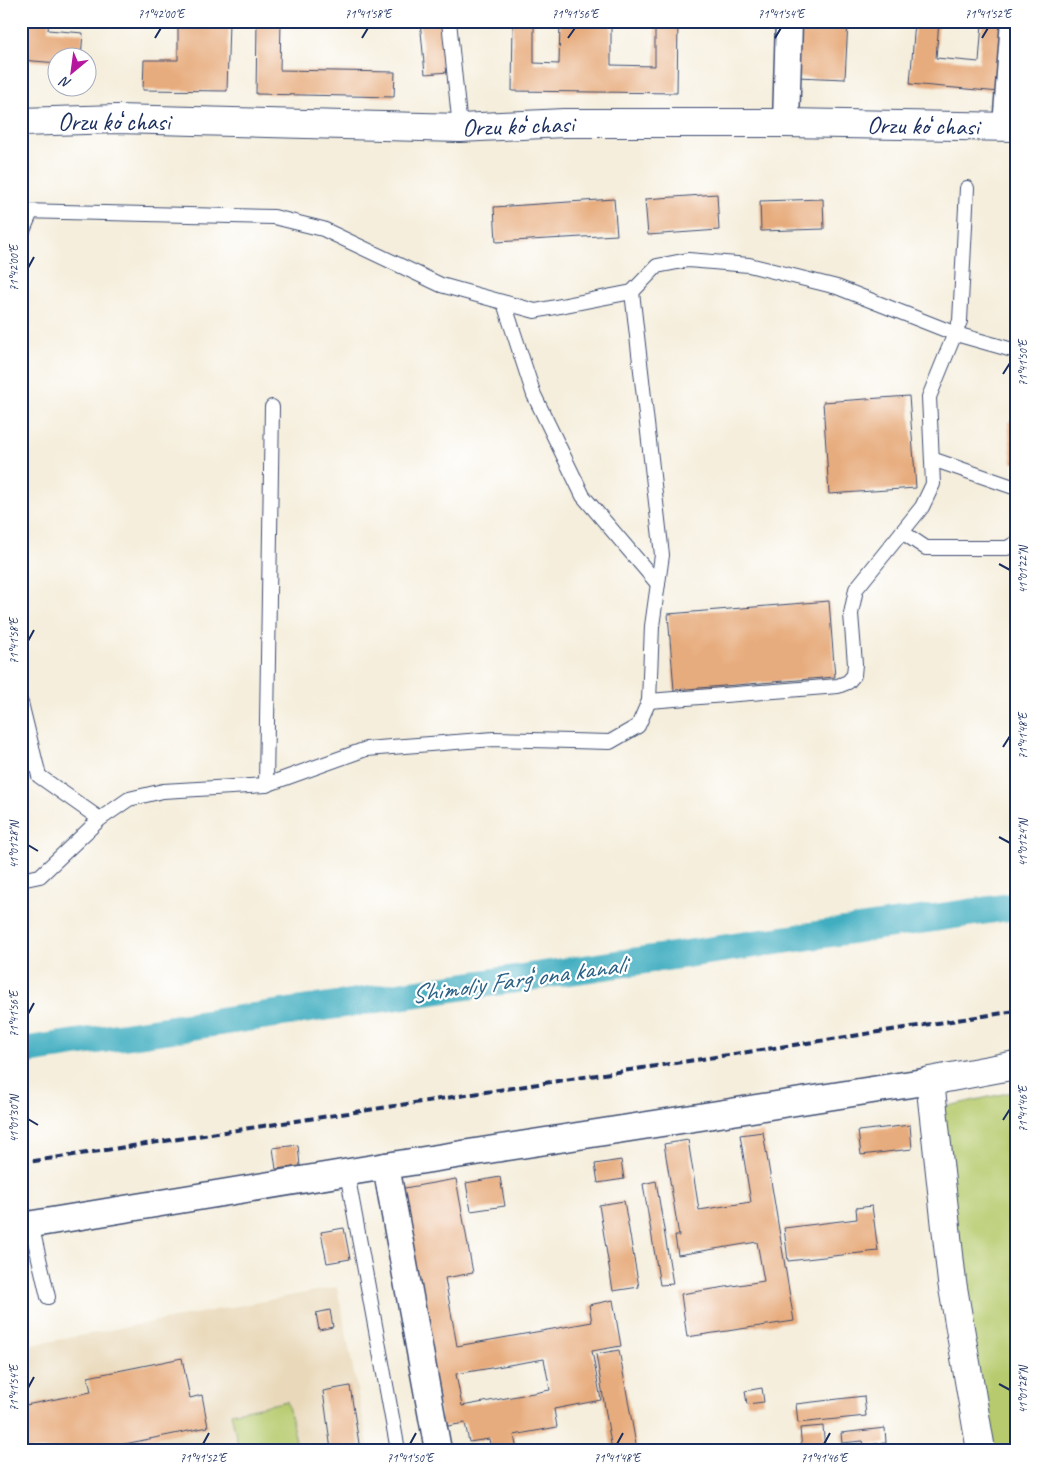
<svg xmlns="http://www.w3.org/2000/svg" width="1037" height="1471" font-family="Caveat,sans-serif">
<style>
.built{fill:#e9d9ba}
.green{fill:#b7cb6e;stroke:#697d66}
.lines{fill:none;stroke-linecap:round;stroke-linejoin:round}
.canal{stroke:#41adc0;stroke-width:28}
.building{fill:#e7ac7d;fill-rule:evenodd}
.service-casing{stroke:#3c4c71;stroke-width:16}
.minor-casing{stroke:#3c4c71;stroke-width:29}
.tertiary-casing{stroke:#3c4c71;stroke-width:30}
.service{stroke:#fff;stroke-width:14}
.minor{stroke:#fff;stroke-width:26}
.tertiary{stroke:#fff;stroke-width:28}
.rail{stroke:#1b2f5e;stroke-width:4;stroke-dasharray:8 4;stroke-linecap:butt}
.ticks{fill:none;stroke:#1b2f5e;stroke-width:2}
.labels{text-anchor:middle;stroke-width:4.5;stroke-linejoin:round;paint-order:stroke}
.street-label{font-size:25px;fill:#1b2f5e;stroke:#fff}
.water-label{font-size:26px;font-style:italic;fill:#2a6185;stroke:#fff}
.neatline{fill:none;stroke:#1b2f5e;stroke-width:2}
.ticks-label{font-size:12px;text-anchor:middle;fill:#1b2f5e}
</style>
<rect width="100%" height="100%" fill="#fff"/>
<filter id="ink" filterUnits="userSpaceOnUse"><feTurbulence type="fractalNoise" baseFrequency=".02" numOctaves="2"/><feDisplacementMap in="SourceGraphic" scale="10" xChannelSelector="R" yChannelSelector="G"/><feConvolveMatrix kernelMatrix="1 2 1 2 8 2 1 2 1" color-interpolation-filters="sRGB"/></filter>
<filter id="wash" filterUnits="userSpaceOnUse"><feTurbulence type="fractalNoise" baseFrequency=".0096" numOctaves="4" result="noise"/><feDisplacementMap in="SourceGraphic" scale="20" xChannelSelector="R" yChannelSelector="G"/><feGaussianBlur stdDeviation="1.12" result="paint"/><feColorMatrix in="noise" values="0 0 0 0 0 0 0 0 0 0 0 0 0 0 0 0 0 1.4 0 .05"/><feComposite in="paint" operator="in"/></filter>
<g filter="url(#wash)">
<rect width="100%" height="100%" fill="#f5eedc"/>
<!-- built -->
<polygon class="built" points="337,1287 369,1450 21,1450 21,1347"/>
<!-- green -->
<g class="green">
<polygon points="1016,1091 1016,1450 981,1450 939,1108"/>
<polygon points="287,1401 298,1450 239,1450 231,1413"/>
</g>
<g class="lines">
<!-- canal -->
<polyline class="canal" points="21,1051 1016,906"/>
</g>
<g id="blocks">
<!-- building -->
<g class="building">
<polygon points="21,21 49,21 48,30 83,33 81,58 58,58 58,63 21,60"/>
<polygon points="178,21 229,21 227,91 143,90 144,60 178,60"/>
<polygon points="257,21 281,21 280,70 395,72 394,97 256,94"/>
<polygon points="420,21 444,21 448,72 425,74"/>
<polygon points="513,21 534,21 534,63 559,64 560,21 611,21 611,65 655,66 655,21 678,21 677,93 512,91"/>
<polygon points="799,21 848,21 845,79 796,77"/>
<polygon points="915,21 939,21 936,58 979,62 982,23 1006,25 1000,92 910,84"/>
<polygon points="717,194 719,230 648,235 645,199"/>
<polygon points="614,199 617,235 496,242 494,207"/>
<polygon points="823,199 824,229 761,231 760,201"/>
<polygon points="909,396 916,488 829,494 823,402"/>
<polygon points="1016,421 1016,463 1012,463 1008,422"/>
<polygon points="829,601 835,677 674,690 668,614"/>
<polygon points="910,1125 912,1149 861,1155 858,1131"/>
<polygon points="763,1132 794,1321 687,1337 681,1294 764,1281 757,1242 678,1255 675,1236 679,1236 664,1144 688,1140 699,1210 751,1202 740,1135"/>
<polygon points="298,1145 300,1166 276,1169 273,1148"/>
<polygon points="621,1160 624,1179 598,1183 595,1164"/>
<polygon points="500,1177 505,1206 471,1211 466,1183"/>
<path d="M 456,1179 L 473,1273 L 445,1278 L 457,1346 L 592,1322 L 589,1305 L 613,1300 L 621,1346 L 592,1351 L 601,1400 L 554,1409 L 557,1427 L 514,1435 L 517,1450 L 491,1450 L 489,1439 L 469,1442 L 465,1423 L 442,1427 L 399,1189 ZM 544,1359 L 550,1390 L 462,1406 L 456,1374 Z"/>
<polygon points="656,1181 673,1284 660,1285 643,1184"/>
<polygon points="624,1201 639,1287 613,1291 599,1205"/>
<polygon points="872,1206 878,1251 788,1261 784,1228 857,1219 856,1208"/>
<polygon points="344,1228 350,1259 327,1263 321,1232"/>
<polygon points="330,1310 333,1327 319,1330 316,1313"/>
<polygon points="619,1350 637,1450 612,1450 596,1354"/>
<polygon points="182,1358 190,1398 202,1395 208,1427 115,1446 115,1450 21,1450 21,1406 91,1392 88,1377"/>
<polygon points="350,1386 360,1450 331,1450 323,1391"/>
<polygon points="762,1388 764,1402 747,1404 745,1391"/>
<polygon points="864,1396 866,1416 798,1423 796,1404"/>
<polygon points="823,1426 825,1450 802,1450 800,1428"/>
<polygon points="885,1428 886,1443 864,1445 863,1441 842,1443 841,1433"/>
</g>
</g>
</g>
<g filter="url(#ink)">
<use href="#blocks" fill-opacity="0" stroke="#3c4c71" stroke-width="1"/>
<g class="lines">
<defs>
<g id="service">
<polyline points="449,21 460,128"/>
<polyline points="21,211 274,217 323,229 441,285 535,311 632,292 657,266 688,260 749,265 837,287 956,334 1016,351"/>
<polyline points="21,235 31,212"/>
<polyline points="504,303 534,395 583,496 658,584"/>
<polyline points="932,459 1016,488"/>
<polyline points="902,532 926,548 1007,548 1016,543"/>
<polyline points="649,701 838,686 848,682 854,675 855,664 851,614 856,589 922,507 933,484 929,397 960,321 967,188"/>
<polyline points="21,703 39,776 100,819"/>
<polyline points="266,785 272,407"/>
<polyline points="21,880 40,876 100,819 129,799 163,791 266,785 366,749 494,739 610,742 638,726 649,701 652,626 662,555 632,292"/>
<polyline points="347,1173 398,1450"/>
<polyline points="31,1224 48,1297"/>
</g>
<g id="minor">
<polyline points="786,123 789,21"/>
<polyline points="1006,126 1014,21"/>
<polyline points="386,1166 438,1450"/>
<polyline points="21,1226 386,1166 930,1081"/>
</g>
<g id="tertiary">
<polyline points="21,122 117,119 460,128 564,123 786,123 1016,127"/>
<polyline points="981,1450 952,1282 930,1081 1016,1065"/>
</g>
</defs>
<!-- service casing -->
<use href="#service" class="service-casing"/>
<!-- minor casing -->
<use href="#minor" class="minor-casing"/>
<!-- tertiary casing -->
<use href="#tertiary" class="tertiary-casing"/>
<!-- service -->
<use href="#service" class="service"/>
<!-- minor -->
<use href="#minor" class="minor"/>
<!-- tertiary -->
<use href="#tertiary" class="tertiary"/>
<!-- rail -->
<polyline class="rail" points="21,1163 1016,1011"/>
</g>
</g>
<!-- ticks -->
<path class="ticks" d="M 155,38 L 161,28M 362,38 L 368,28M 568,38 L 575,28M 775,38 L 781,28M 982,38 L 988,28M 28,268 L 34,257M 1003,374 L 1010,363M 999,564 L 1010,570M 28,641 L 34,630M 1003,747 L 1010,736M 999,837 L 1010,843M 28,845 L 38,851M 28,1014 L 34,1003M 28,1119 L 38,1125M 1003,1120 L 1010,1109M 999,1384 L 1010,1390M 28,1388 L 34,1377M 203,1444 L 209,1433M 410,1444 L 416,1433M 617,1444 L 623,1433M 824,1444 L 830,1433"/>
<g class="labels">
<!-- street labels -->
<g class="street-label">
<text x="114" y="130">Orzu koʻchasi</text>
<text transform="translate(518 125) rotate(-2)" y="9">Orzu koʻchasi</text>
<text transform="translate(923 125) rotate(1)" y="9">Orzu koʻchasi</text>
</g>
<!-- water labels -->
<g class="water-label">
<text transform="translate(518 979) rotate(-8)" y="9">Shimoliy Fargʻona kanali</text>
</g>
</g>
<!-- margin -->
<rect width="1037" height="1471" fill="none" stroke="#fff" stroke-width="55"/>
<!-- north arrow -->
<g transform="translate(72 72) rotate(209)"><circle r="24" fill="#ffffff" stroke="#a4acbf"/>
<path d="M0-4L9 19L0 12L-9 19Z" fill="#b5179e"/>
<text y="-8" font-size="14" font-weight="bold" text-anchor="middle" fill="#1b2f5e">N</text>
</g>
<rect x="28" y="28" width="982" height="1416" class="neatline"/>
<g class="ticks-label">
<text x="161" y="18">71°42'00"E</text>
<text x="368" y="18">71°41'58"E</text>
<text x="575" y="18">71°41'56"E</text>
<text x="781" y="18">71°41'54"E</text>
<text x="988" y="18">71°41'52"E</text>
<text transform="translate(14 268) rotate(-90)" y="4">71°42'00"E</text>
<text transform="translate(1023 363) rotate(-90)" y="4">71°41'50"E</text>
<text transform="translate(1023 570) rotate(-90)" y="4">41°01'22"N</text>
<text transform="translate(14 641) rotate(-90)" y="4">71°41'58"E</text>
<text transform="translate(1023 736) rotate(-90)" y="4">71°41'48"E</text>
<text transform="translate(1023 843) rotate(-90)" y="4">41°01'24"N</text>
<text transform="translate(14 845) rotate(-90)" y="4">41°01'28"N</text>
<text transform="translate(14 1014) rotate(-90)" y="4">71°41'56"E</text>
<text transform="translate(1023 1109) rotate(-90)" y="4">71°41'46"E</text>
<text transform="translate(14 1119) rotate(-90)" y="4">41°01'30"N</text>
<text transform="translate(14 1388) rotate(-90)" y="4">71°41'54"E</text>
<text transform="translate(1023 1390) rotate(-90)" y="4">41°01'28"N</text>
<text x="203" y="1462">71°41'52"E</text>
<text x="410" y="1462">71°41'50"E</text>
<text x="617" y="1462">71°41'48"E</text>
<text x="824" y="1462">71°41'46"E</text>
</g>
</svg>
